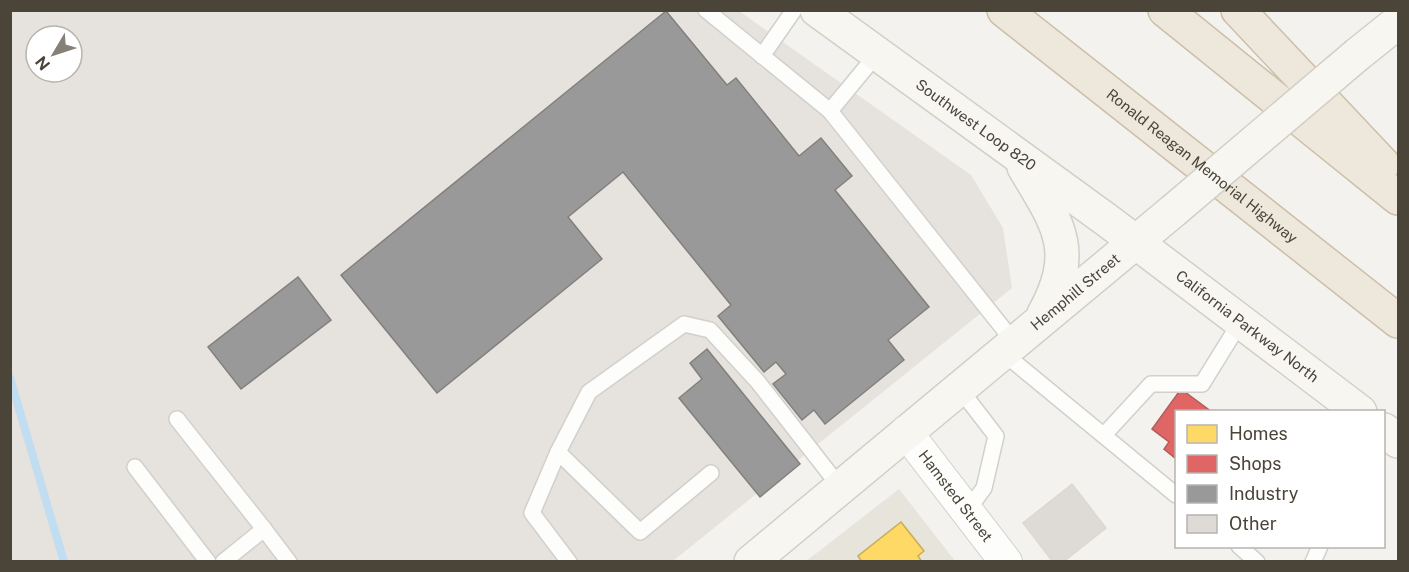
<svg xmlns="http://www.w3.org/2000/svg" width="1409" height="572" font-family="'Public Sans',sans-serif">
<style>
.residential{fill:#e7e4dc}
.industrial{fill:#e6e2de;fill-rule:evenodd}
.homes{fill:#ffd966;stroke:#c9ac58;stroke-width:1.5}
.shops{fill:#e06666;stroke:#b35c58;stroke-width:1.5}
.industry{fill:#999;stroke:#82807c;stroke-width:1.5}
.lines{fill:none;stroke-linecap:round;stroke-linejoin:round}
.stream{stroke:#c0ddf1;stroke-width:8}
.building{fill:#dedbd6;stroke:#dcd9d4;stroke-width:1.5}
.service-casing{stroke:#d2d0cb;stroke-width:18}
.minor-casing{stroke:#d2d0cb;stroke-width:34}
.secondary-casing{stroke:#d3cfc5;stroke-width:36}
.motorway-casing{stroke:#ccbfa9;stroke-width:36}
.service{stroke:#fdfdfc;stroke-width:15}
.minor{stroke:#fdfdfc;stroke-width:32}
.secondary{stroke:#f7f6f1;stroke-width:33}
.motorway{stroke:#ede8db;stroke-width:33}
.secondary-bridge-casing{stroke:#d3cfc5;stroke-width:36;stroke-linecap:butt}
.secondary-bridge{stroke:#f7f6f1;stroke-width:33}
.labels{text-anchor:middle;stroke-width:6;stroke-linejoin:round;paint-order:stroke}
.street-label{font-size:15px;fill:#4b4439;stroke:#fff}
</style>
<rect width="100%" height="100%" fill="#f4f2ee"/>
<!-- residential -->
<polygon class="residential" points="899,489 955,561 805,562"/>
<!-- industrial -->
<path class="industrial" d="M 10,11 L 739,11 L 971,175 L 1003,228 L 1012,288 L 673,561 L 11,561 ZM 36,36 L 72,36 L 72,72 L 36,72 Z"/>
<!-- homes -->
<polygon class="homes" points="901,522 924,551 918,556 922,562 862,562 858,556"/>
<!-- shops -->
<polygon class="shops" points="1181,389 1212,412 1176,412 1176,459 1164,449 1169,442 1152,429"/>
<!-- industry -->
<g class="industry">
<polygon points="666,11 727,85 736,78 799,156 821,138 852,176 835,190 929,307 888,340 904,360 825,424 814,410 802,420 773,384 786,374 776,362 764,372 718,316 731,305 623,172 568,217 602,259 437,393 341,275"/>
<polygon points="298,277 331,320 241,389 208,347"/>
<polygon points="707,349 800,464 760,497 679,398 702,379 690,363"/>
</g>
<g class="lines">
<!-- stream -->
<polyline class="stream" points="10,378 64,562"/>
</g>
<!-- building -->
<polygon class="building" points="1072,484 1106,528 1063,562 1053,562 1023,523"/>
<g class="lines">
<defs>
<g id="service">
<polyline points="706,10 830,111 1014,342"/>
<polyline points="762,56 794,10"/>
<polyline points="830,111 877,54"/>
<polyline points="1002,352 1176,495"/>
<polyline points="959,388 996,436 984,488 967,511"/>
<polyline points="177,419 264,529"/>
<polyline points="1104,435 1151,384 1202,384 1241,321"/>
<polyline points="558,452 640,532 711,473"/>
<polyline points="135,467 208,562"/>
<polyline points="1239,546 1257,562"/>
<polyline points="223,562 264,529 289,562"/>
<polyline points="569,562 532,513 558,452 589,392 684,324 710,330 758,382 840,487"/>
<polyline points="1313,562 1320,546"/>
</g>
<g id="minor">
<path id="s1" d="M 906,432 L 1006,562"/>
</g>
<g id="secondary">
<path id="s2" d="M 817,10 L 1108,221 L 1360,412"/>
<polyline points="1358,54 1398,22"/>
<path d="M 1024,167 C 1058,224 1079,250 1044,314"/>
<polyline points="1384,430 1398,441"/>
<path id="s3" d="M 751,562 L 1173,211"/>
</g>
<g id="motorway">
<path id="s4" d="M 1004,10 L 1398,321"/>
<polyline points="1165,10 1398,198"/>
<polyline points="1238,10 1383,164"/>
</g>
</defs>
<!-- service casing -->
<use href="#service" class="service-casing"/>
<!-- minor casing -->
<use href="#minor" class="minor-casing"/>
<!-- secondary casing -->
<use href="#secondary" class="secondary-casing"/>
<!-- motorway casing -->
<use href="#motorway" class="motorway-casing"/>
<!-- service -->
<use href="#service" class="service"/>
<!-- minor -->
<use href="#minor" class="minor"/>
<!-- secondary -->
<use href="#secondary" class="secondary"/>
<!-- motorway -->
<use href="#motorway" class="motorway"/>
<defs>
<polyline id="secondary-bridge" points="1173,211 1358,54"/>
</defs>
<!-- secondary-bridge casing -->
<use href="#secondary-bridge" class="secondary-bridge-casing"/>
<!-- secondary-bridge -->
<use href="#secondary-bridge" class="secondary-bridge"/>
</g>
<g class="labels">
<!-- street labels -->
<g class="street-label">
<text dy="5" stroke="none"><textPath href="#s2" startOffset="196">Southwest Loop 820</textPath></text>
<text dy="5" stroke="none"><textPath href="#s4" startOffset="252">Ronald Reagan Memorial Highway</textPath></text>
<text dy="5" stroke="none"><textPath href="#s3" startOffset="422">Hemphill Street</textPath></text>
<text dy="5" stroke="none"><textPath href="#s2" startOffset="534">California Parkway North</textPath></text>
<text dy="5" stroke="none"><textPath href="#s1" startOffset="81">Hamsted Street</textPath></text>
</g>
</g>
<!-- border -->
<rect width="1409" height="572" fill="none" stroke="#4b4439" stroke-width="24"/>
<!-- legend -->
<rect x="1175" y="410" width="210" height="138" fill="#ffffff" stroke="#b7b4b0" stroke-width="1.5"/>
<rect x="1187" y="425" width="30" height="18" fill="#ffd966" stroke="#b7b4b0" stroke-width="1.5"/>
<text x="1229" y="440" font-size="18" fill="#4b4439">Homes</text>
<rect x="1187" y="455" width="30" height="18" fill="#e06666" stroke="#b7b4b0" stroke-width="1.5"/>
<text x="1229" y="470" font-size="18" fill="#4b4439">Shops</text>
<rect x="1187" y="485" width="30" height="18" fill="#999999" stroke="#b7b4b0" stroke-width="1.5"/>
<text x="1229" y="500" font-size="18" fill="#4b4439">Industry</text>
<rect x="1187" y="515" width="30" height="18" fill="#dedbd6" stroke="#b7b4b0" stroke-width="1.5"/>
<text x="1229" y="530" font-size="18" fill="#4b4439">Other</text>
<!-- north arrow -->
<g transform="translate(54 54) rotate(231)"><circle r="28" fill="#ffffff" stroke="#b7b4b0" stroke-width="1.5"/>
<path d="M0-4.5L10 22L0 15L-10 22Z" fill="#868178"/>
<text y="-9" font-size="16" font-weight="bold" text-anchor="middle" fill="#4b4439">N</text>
</g>
</svg>
